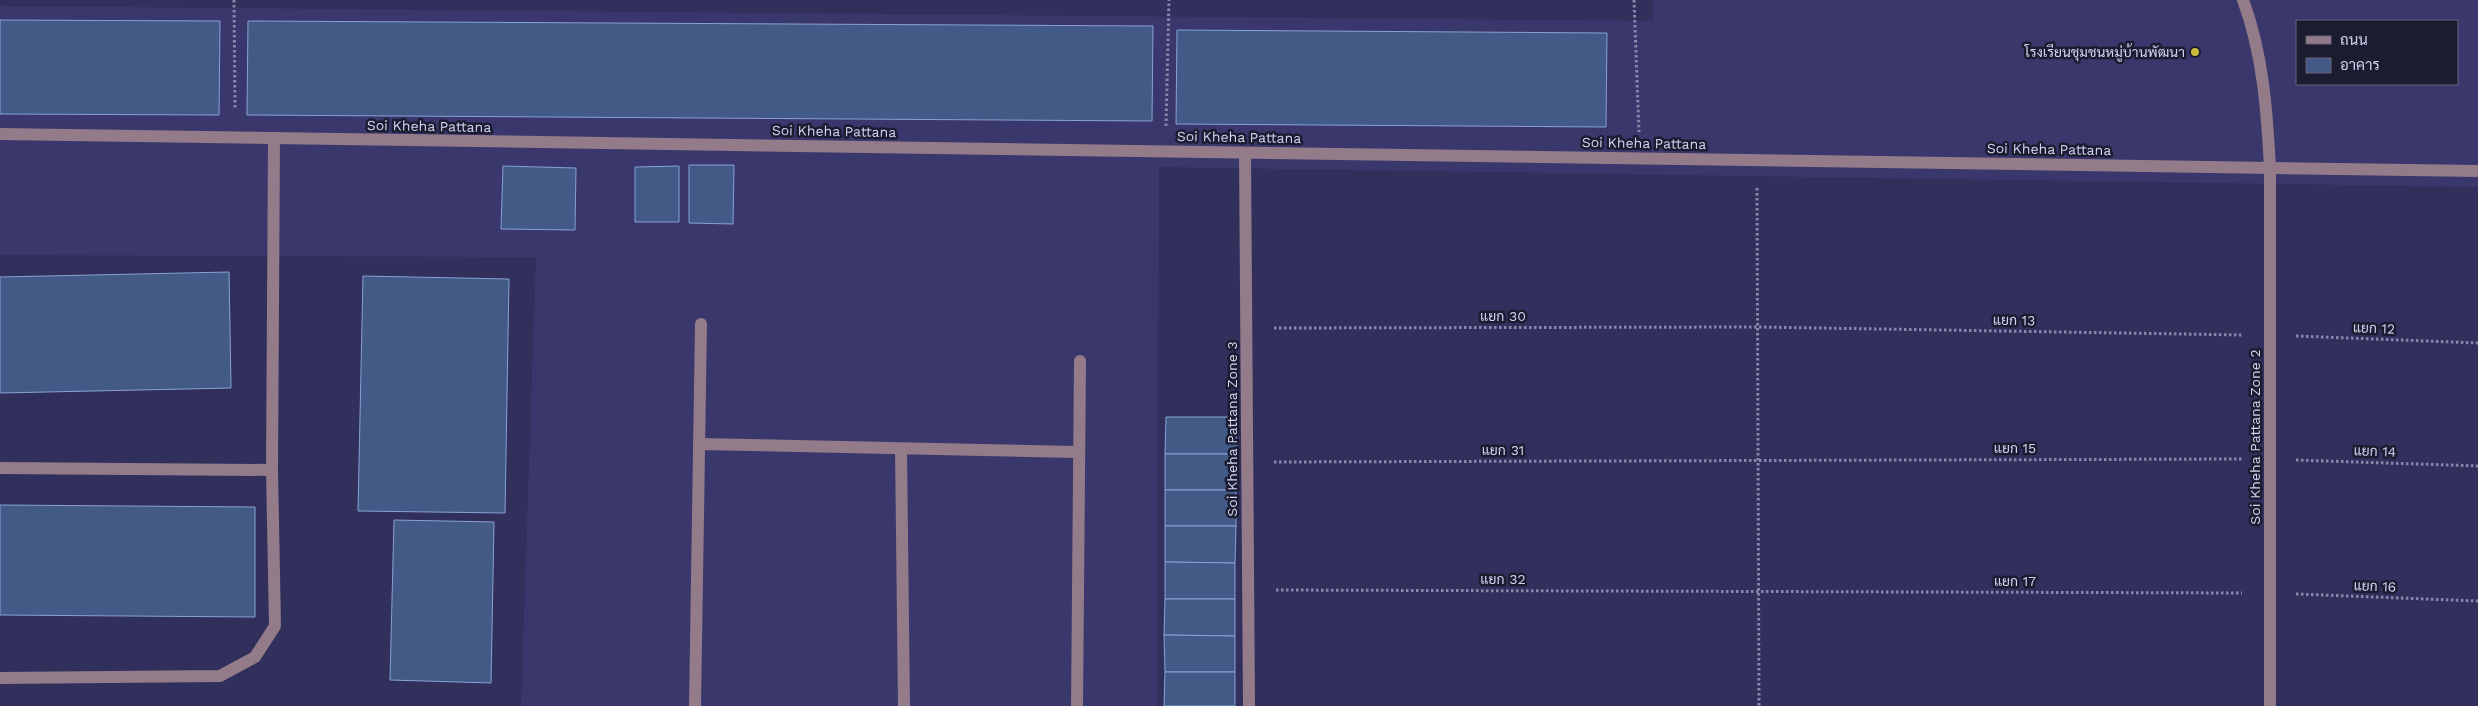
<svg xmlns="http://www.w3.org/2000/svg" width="2478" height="706" font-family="'Work Sans',Sarabun,sans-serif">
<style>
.built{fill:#39376c;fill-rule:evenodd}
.building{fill:#435a86;stroke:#88a2d3}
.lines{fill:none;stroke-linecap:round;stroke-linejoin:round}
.path{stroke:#8787ac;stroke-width:3;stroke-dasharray:2.5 2.5;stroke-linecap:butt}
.minor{stroke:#937b89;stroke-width:12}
.poi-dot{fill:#c9ba3a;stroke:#1b1c30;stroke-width:2}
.labels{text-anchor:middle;stroke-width:5;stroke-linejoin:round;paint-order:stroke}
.poi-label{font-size:14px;fill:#d1d3f0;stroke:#1b1c30;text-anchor:end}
.street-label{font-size:14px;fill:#d1d3f0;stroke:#1b1c30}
</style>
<rect width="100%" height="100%" fill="#31305d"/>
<!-- built -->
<path class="built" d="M 1653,0 L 2478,0 L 2478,187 L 1159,167 L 1157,706 L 503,706 L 521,706 L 536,257 L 0,255 L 0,6 L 1653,21 ZM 2297,21 L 2457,21 L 2457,84 L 2297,84 Z"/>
<!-- building -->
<g class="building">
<polygon points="0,20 220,21 219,115 0,114"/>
<polygon points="248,21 1153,26 1152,121 247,115"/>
<polygon points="1177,30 1607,33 1606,127 1176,124"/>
<polygon points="689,165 734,165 733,224 689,223"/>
<polygon points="503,166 576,168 575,230 501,229"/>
<polygon points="679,166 679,222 635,222 635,167"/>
<polygon points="229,272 231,388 0,393 0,277"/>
<polygon points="363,276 509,279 505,513 358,511"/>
<polygon points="1166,417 1236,417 1236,454 1165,454"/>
<rect x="1165" y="454" width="71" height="36"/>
<rect x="1165" y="490" width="71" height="36"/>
<polygon points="0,505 255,507 255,617 0,615"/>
<polygon points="394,520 494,522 491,683 390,680"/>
<polygon points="1165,526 1236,526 1235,563 1165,562"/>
<polygon points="1165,562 1235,563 1235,599 1165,599"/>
<polygon points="1165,599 1235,599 1235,636 1164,635"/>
<polygon points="1164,635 1235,636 1235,672 1165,672"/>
<polygon points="1165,672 1235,672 1235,706 1164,706"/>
</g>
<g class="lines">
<!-- path -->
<g class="path">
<polyline points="234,0 235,109"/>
<polyline points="1634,0 1639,132"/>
<polyline points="1166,126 1169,0"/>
<polyline points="1757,188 1759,706"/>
<polyline points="1274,328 1758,327 2243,335"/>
<polyline points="2296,336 2478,343"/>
<polyline points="2296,460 2478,466"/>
<polyline points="1274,462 2242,459"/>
<polyline points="1276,590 2242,593"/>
<polyline points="2296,594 2478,601"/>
</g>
<!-- minor -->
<g class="minor">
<path d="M 2243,0 C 2263,54 2267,111 2270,168 L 2270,706"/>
<polyline points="0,134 2478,171"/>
<polyline points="1245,153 1249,706"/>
<polyline points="699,444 1079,452"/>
<polyline points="901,449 904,706"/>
<polyline points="0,468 272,470"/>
<polyline points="0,678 220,676 255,657 275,626 272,470 274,138"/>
<polyline points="695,706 701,324"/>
<polyline points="1077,706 1080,361"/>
</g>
</g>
<!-- markers -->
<circle class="poi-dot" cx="2195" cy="52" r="5"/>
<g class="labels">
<!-- poi labels -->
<g class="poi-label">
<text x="2185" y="57">โรงเรียนชุมชนหมู่บ้านพัฒนา</text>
</g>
<!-- street labels -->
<g class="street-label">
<text transform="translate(429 126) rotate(1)" y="5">Soi Kheha Pattana</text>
<text transform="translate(834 131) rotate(1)" y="5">Soi Kheha Pattana</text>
<text transform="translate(1239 137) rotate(1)" y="5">Soi Kheha Pattana</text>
<text transform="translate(1644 143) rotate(1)" y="5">Soi Kheha Pattana</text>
<text transform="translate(2049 149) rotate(1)" y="5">Soi Kheha Pattana</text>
<text x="1503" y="321">แยก 30</text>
<text transform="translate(2014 320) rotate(1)" y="5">แยก 13</text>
<text transform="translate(2374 328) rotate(2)" y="5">แยก 12</text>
<text transform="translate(1232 429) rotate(-90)" y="5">Soi Kheha Pattana Zone 3</text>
<text transform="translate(2255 437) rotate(-90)" y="5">Soi Kheha Pattana Zone 2</text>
<text x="2015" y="453">แยก 15</text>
<text x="1503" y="455">แยก 31</text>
<text transform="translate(2375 451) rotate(2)" y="5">แยก 14</text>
<text x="1503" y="584">แยก 32</text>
<text x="2015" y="586">แยก 17</text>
<text transform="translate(2375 586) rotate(2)" y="5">แยก 16</text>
</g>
</g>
<!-- legend -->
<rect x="2296" y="20" width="162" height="65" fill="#1b1c30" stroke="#64657d"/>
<rect x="2306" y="36" width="25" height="8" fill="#937b89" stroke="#64657d"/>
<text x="2340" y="45" font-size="15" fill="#d1d3f0">ถนน</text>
<rect x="2306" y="58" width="25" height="15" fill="#435a86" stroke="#64657d"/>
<text x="2340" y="70" font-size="15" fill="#d1d3f0">อาคาร</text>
</svg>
